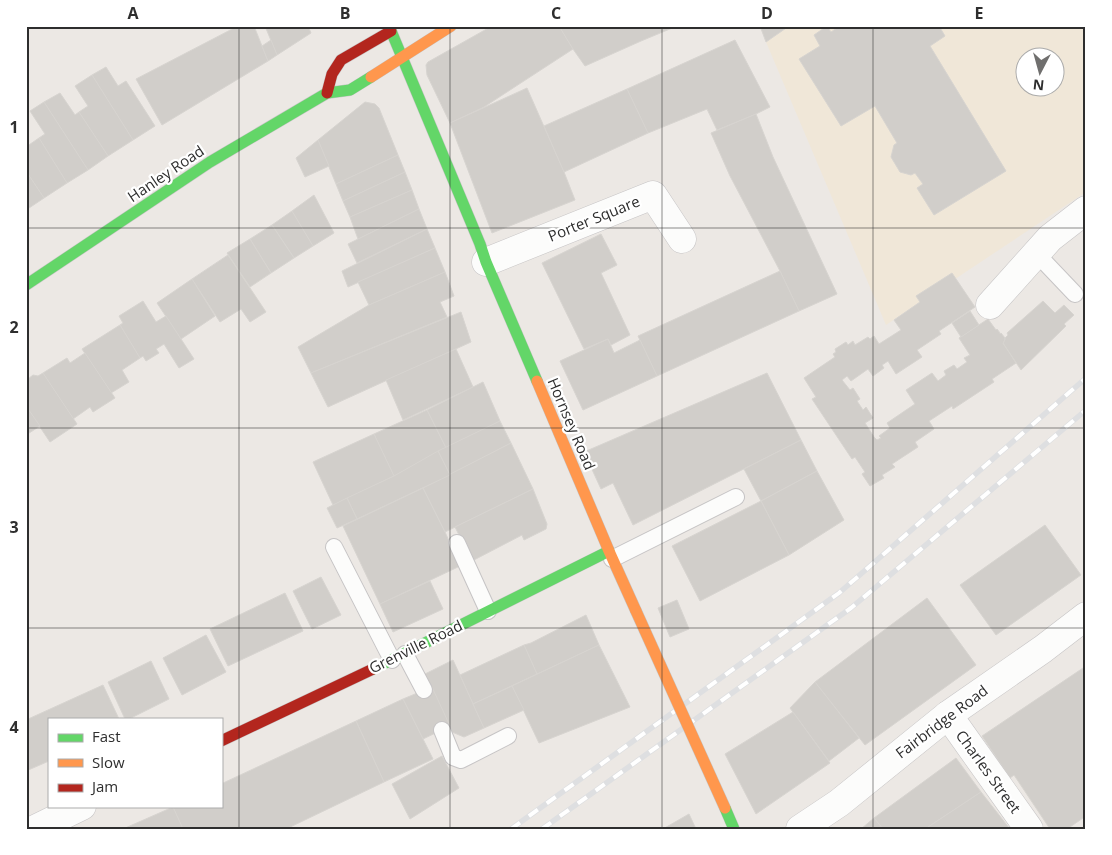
<svg xmlns="http://www.w3.org/2000/svg" width="1112" height="855" font-family="'Open Sans',sans-serif">
<style>
.education{fill:#f0e7d8;fill-rule:evenodd}
.building{fill:#d1ceca;stroke:#d7d4d0}
.lines{fill:none;stroke-linecap:round;stroke-linejoin:round}
.lane-casing{stroke:#c6c4c5;stroke-width:18}
.street-casing{stroke:#c6c4c5;stroke-width:29}
.fast-casing{stroke:#c6c4c5;stroke-width:12}
.slow-casing{stroke:#c6c4c5;stroke-width:12}
.jam-casing{stroke:#c6c4c5;stroke-width:12}
.lane{stroke:#fcfcfb;stroke-width:16}
.street{stroke:#fcfcfb;stroke-width:28}
.fast{stroke:#63d668;stroke-width:11}
.slow{stroke:#ff974d;stroke-width:11}
.jam{stroke:#b3261e;stroke-width:11}
.rail-casing{stroke:#dedfe1;stroke-width:5.5}
.rail{stroke:#fff;stroke-width:4;stroke-dasharray:11;stroke-linecap:butt}
.slow-bridge-casing{stroke:#c6c5c4;stroke-width:12;stroke-linecap:butt}
.slow-bridge{stroke:#ff974d;stroke-width:11}
.grid{fill:none;stroke:#2e2e2e;stroke-width:1;stroke-opacity:0.55}
.labels{text-anchor:middle;stroke-width:4.5;stroke-linejoin:round;paint-order:stroke}
.street-label{font-size:15px;fill:#2e2e2e;stroke:#fff}
.neatline{fill:none;stroke:#2e2e2e;stroke-width:2}
.grid-label{font-size:16px;text-anchor:middle;font-weight:bold;fill:#2e2e2e}
</style>
<rect width="100%" height="100%" fill="#ece8e4"/>
<!-- education -->
<path class="education" d="M 789,26 L 1086,26 L 1086,192 L 886,325 L 766,42 ZM 1024,58 L 1054,58 L 1054,88 L 1024,88 Z"/>
<!-- building -->
<g class="building">
<polygon points="238,26 254,26 268,61 162,125 136,79"/>
<polygon points="265,26 308,26 311,33 277,55"/>
<polygon points="492,26 559,26 573,49 484,107 450,123 427,75 426,65 428,62"/>
<polygon points="559,26 677,26 641,41 585,66 573,49"/>
<polygon points="760,26 789,26 766,42"/>
<polygon points="827,26 831,32 840,26 939,26 945,36 930,46 1006,171 934,215 917,188 923,184 915,173 911,175 900,172 891,157 894,145 897,143 875,106 841,126 799,59 820,46 814,35"/>
<polygon points="271,40 277,55 268,61 262,46"/>
<polygon points="735,40 770,107 756,114 717,130 707,109 648,133 627,89"/>
<polygon points="106,67 118,86 126,81 155,126 133,140 92,75"/>
<polygon points="92,75 133,140 108,156 79,112 88,106 75,86"/>
<polygon points="527,88 564,172 575,200 492,233 450,123"/>
<polygon points="627,89 648,133 564,172 544,126"/>
<polygon points="60,93 75,115 79,112 108,156 88,170 44,102"/>
<polygon points="44,102 88,170 67,183 39,138 45,134 30,111"/>
<polygon points="365,102 375,104 379,108 398,155 336,184 318,140"/>
<polygon points="756,114 773,157 837,294 799,311 780,271 730,176 711,133"/>
<polygon points="39,138 67,183 44,198 26,171 26,147"/>
<polygon points="318,140 329,166 305,177 296,158"/>
<polygon points="398,155 405,172 343,201 336,184"/>
<polygon points="26,171 44,198 26,210"/>
<polygon points="405,172 412,190 350,217 343,201"/>
<polygon points="412,190 419,209 358,239 350,217"/>
<polygon points="314,195 334,233 313,246 292,211"/>
<polygon points="419,209 427,229 357,263 348,244"/>
<polygon points="292,211 313,246 294,258 272,225"/>
<polygon points="272,225 294,258 271,273 250,239"/>
<polygon points="427,229 435,248 348,287 342,271"/>
<polygon points="601,234 617,265 601,273 630,335 611,345 608,339 584,349 542,263"/>
<polygon points="250,239 271,273 250,287 227,253"/>
<polygon points="435,248 445,272 369,305 358,282"/>
<polygon points="228,255 266,312 250,322 241,309 220,322 192,279"/>
<polygon points="780,271 799,311 657,376 638,336"/>
<polygon points="445,272 454,296 440,302 447,317 311,373 298,347 369,305"/>
<polygon points="952,273 975,307 939,331 941,334 917,350 922,357 896,374 888,361 882,365 884,368 873,376 868,369 851,381 847,376 842,380 850,390 853,388 860,399 857,401 863,410 866,407 873,418 865,423 874,437 877,440 881,438 879,436 890,428 887,423 915,404 906,390 932,373 938,381 946,375 944,371 954,365 957,369 967,362 964,358 970,355 959,338 988,319 996,330 997,329 1000,333 1000,334 1001,333 1005,338 1005,340 1003,343 1016,363 992,379 994,382 953,409 952,406 929,421 934,429 915,442 918,447 892,464 895,467 882,475 884,478 870,486 862,474 865,472 855,457 852,459 812,399 816,397 804,378 835,357 833,354 836,352 835,349 846,342 848,345 853,341 855,345 868,337 870,339 874,336 879,344 901,330 894,320 920,302 916,296"/>
<polygon points="192,279 215,316 181,339 157,303"/>
<polygon points="143,301 156,322 166,316 194,359 179,368 164,344 156,349 159,353 146,361 143,356 140,358 120,325 123,323 119,316"/>
<polygon points="1043,301 1055,313 1064,305 1074,315 1064,324 1066,326 1021,370 1003,343 1005,340 1005,338 1008,335 1007,333"/>
<polygon points="970,311 979,325 961,337 952,323"/>
<polygon points="461,312 471,342 328,407 311,373"/>
<polygon points="120,325 140,358 122,370 129,382 111,393 82,349"/>
<polygon points="608,339 614,353 640,340 657,376 583,410 560,361"/>
<polygon points="456,349 473,387 403,420 386,380"/>
<polygon points="85,353 115,398 93,412 90,407 73,419 43,373 67,358 70,363"/>
<polygon points="43,373 77,424 50,442 26,406 26,385 28,379 33,375 38,376"/>
<polygon points="767,373 801,440 633,525 613,483 601,489 584,452"/>
<polygon points="483,382 500,421 446,448 427,410"/>
<polygon points="26,406 40,426 26,435"/>
<polygon points="427,410 446,448 394,476 374,434"/>
<polygon points="500,421 511,443 450,475 438,451"/>
<polygon points="374,434 394,476 333,505 313,462"/>
<polygon points="801,440 817,471 761,501 744,469"/>
<polygon points="511,443 533,489 445,532 423,488"/>
<polygon points="438,451 450,475 357,519 347,498 394,476"/>
<polygon points="817,471 844,520 789,555 761,501"/>
<polygon points="423,488 445,532 460,566 380,604 343,526"/>
<polygon points="533,489 547,524 546,529 524,540 522,535 472,561 455,527"/>
<polygon points="347,498 357,519 337,528 327,508"/>
<polygon points="761,501 789,555 700,601 672,546"/>
<polygon points="1045,525 1081,575 996,635 960,585"/>
<polygon points="321,577 341,615 312,629 293,591"/>
<polygon points="430,581 443,609 393,632 380,604"/>
<polygon points="285,593 303,631 228,666 210,629"/>
<polygon points="927,598 976,665 865,745 815,682"/>
<polygon points="677,600 689,629 670,637 658,608"/>
<polygon points="586,615 599,645 537,674 524,645 531,643"/>
<polygon points="206,635 226,672 182,695 163,658"/>
<polygon points="524,645 537,674 473,704 460,675"/>
<polygon points="599,645 630,707 539,743 512,686"/>
<polygon points="453,660 484,728 464,737 452,732 425,674"/>
<polygon points="151,661 169,699 129,719 125,719 108,682"/>
<polygon points="1086,666 1086,816 1067,829 1050,829 1014,775 1010,778 982,736"/>
<polygon points="815,682 859,738 829,761 790,708"/>
<polygon points="103,685 119,719 49,719 49,761 26,771 26,720"/>
<polygon points="512,686 524,710 484,728 473,704"/>
<polygon points="432,687 450,726 423,739 403,699"/>
<polygon points="403,699 433,759 384,782 356,721"/>
<polygon points="793,712 830,763 756,814 725,754"/>
<polygon points="356,721 384,782 286,829 183,829 173,807 221,806 221,784"/>
<polygon points="442,756 459,788 410,819 392,784"/>
<polygon points="956,758 981,792 925,829 883,829 874,818"/>
<polygon points="981,792 1010,829 925,829"/>
<polygon points="173,807 183,829 123,829"/>
<polygon points="689,814 696,829 663,829"/>
<polygon points="874,818 883,829 861,829"/>
</g>
<g class="lines">
<defs>
<g id="lane">
<polyline points="1036,253 1075,294"/>
<polyline points="457,543 488,611"/>
<polyline points="334,547 392,660"/>
<polyline points="612,559 736,497"/>
<polyline points="405,654 424,690"/>
<polyline points="442,730 453,757 461,760 508,736"/>
</g>
<g id="street">
<polyline points="486,262 653,195 682,239"/>
<polyline points="990,305 1050,238 1086,210"/>
<polyline points="948,715 1029,829"/>
<polyline points="35,829 82,806"/>
<polyline points="800,829 839,803 948,715 1043,649 1086,616"/>
</g>
<g id="fast">
<polyline points="389,26 480,244 486,262 537,381"/>
<polyline points="26,285 210,162 327,93 350,90 371,77"/>
<polyline points="373,669 609,551"/>
<polyline points="725,808 734,829"/>
</g>
<g id="slow">
<polyline points="371,77 451,26"/>
<polyline points="537,381 609,551 636,611"/>
</g>
<g id="jam">
<polyline points="327,93 332,74 341,60 391,31"/>
<polyline points="221,741 373,669"/>
</g>
</defs>
<!-- lane casing -->
<use href="#lane" class="lane-casing"/>
<!-- street casing -->
<use href="#street" class="street-casing"/>
<!-- fast casing -->
<use href="#fast" class="fast-casing"/>
<!-- slow casing -->
<use href="#slow" class="slow-casing"/>
<!-- jam casing -->
<use href="#jam" class="jam-casing"/>
<!-- lane -->
<use href="#lane" class="lane"/>
<!-- street -->
<use href="#street" class="street"/>
<!-- fast -->
<use href="#fast" class="fast"/>
<!-- slow -->
<use href="#slow" class="slow"/>
<!-- jam -->
<use href="#jam" class="jam"/>
<defs>
<g id="rail">
<polyline points="511,829 839,593 1086,378"/>
<polyline points="542,829 851,608 1086,410"/>
</g>
</defs>
<!-- rail casing -->
<use href="#rail" class="rail-casing"/>
<!-- rail -->
<use href="#rail" class="rail"/>
<defs>
<polyline id="slow-bridge" points="636,611 725,808"/>
</defs>
<!-- slow-bridge casing -->
<use href="#slow-bridge" class="slow-bridge-casing"/>
<!-- slow-bridge -->
<use href="#slow-bridge" class="slow-bridge"/>
</g>
<!-- grid -->
<path class="grid" d="M 239,26 L 239,829M 450,26 L 450,829M 662,26 L 662,829M 873,26 L 873,829M 26,228 L 1086,228M 26,428 L 1086,428M 26,628 L 1086,628"/>
<g class="labels">
<!-- street labels -->
<g class="street-label">
<text transform="translate(166 174) rotate(-34)" y="5">Hanley Road</text>
<text transform="translate(594 219) rotate(-22)" y="5">Porter Square</text>
<text transform="translate(571 424) rotate(67)" y="5">Hornsey Road</text>
<text transform="translate(416 647) rotate(-26)" y="5">Grenville Road</text>
<text transform="translate(942 722) rotate(-37)" y="5">Fairbridge Road</text>
<text transform="translate(988 772) rotate(54)" y="5">Charles Street</text>
</g>
</g>
<!-- border -->
<rect width="1112" height="855" fill="none" stroke="#ffffff" stroke-width="55"/>
<!-- legend -->
<rect x="48" y="718" width="175" height="90" fill="#ffffff" stroke="#ababab"/>
<rect x="58" y="734" width="25" height="8" fill="#63d668" stroke="#ababab"/>
<text x="92" y="742" font-size="15" fill="#2e2e2e">Fast</text>
<rect x="58" y="759" width="25" height="8" fill="#ff974d" stroke="#ababab"/>
<text x="92" y="768" font-size="15" fill="#2e2e2e">Slow</text>
<rect x="58" y="784" width="25" height="8" fill="#b3261e" stroke="#ababab"/>
<text x="92" y="792" font-size="15" fill="#2e2e2e">Jam</text>
<!-- north arrow -->
<g transform="translate(1040 72) rotate(186)"><circle r="24" fill="#ffffff" stroke="#ababab"/>
<path d="M0-4L9 19L0 12L-9 19Z" fill="#706f6e"/>
<text y="-8" font-size="14" font-weight="bold" text-anchor="middle" fill="#2e2e2e">N</text>
</g>
<rect x="28" y="28" width="1056" height="800" class="neatline"/>
<g class="grid-label">
<text x="133" y="19">A</text>
<text x="345" y="19">B</text>
<text x="556" y="19">C</text>
<text x="767" y="19">D</text>
<text x="979" y="19">E</text>
<text x="14" y="133">1</text>
<text x="14" y="333">2</text>
<text x="14" y="533">3</text>
<text x="14" y="733">4</text>
</g>
</svg>
